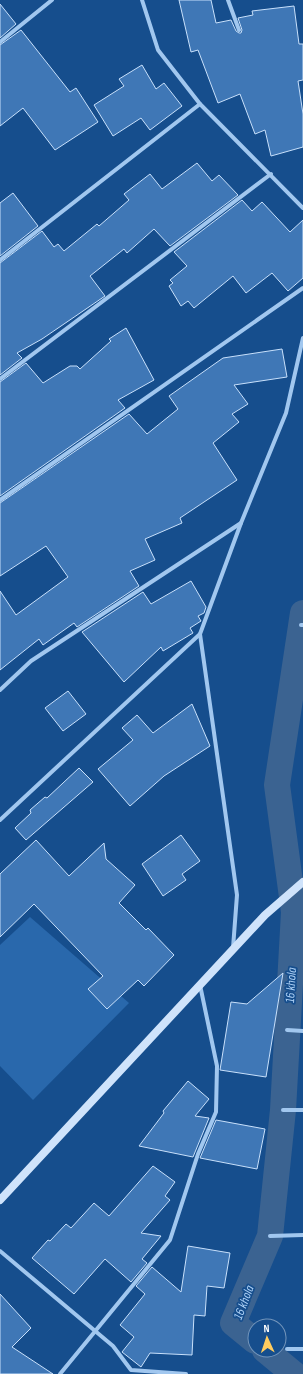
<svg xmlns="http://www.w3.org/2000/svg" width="303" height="1374" font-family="'Sofia Sans Condensed',sans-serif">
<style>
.green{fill:#2968ac}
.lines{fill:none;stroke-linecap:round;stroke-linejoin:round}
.canal{stroke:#3b6391;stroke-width:26}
.building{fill:#3f77b6;stroke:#c8e0fb}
.street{stroke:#a1c7ef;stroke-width:4}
.secondary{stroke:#cfe3fb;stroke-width:8}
.labels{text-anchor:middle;stroke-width:3.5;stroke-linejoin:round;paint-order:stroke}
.water-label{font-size:13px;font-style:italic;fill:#add1f6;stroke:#164e8d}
</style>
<rect width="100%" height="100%" fill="#164e8d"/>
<!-- green -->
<polygon class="green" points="30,917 129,1003 33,1100 0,1066 0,945"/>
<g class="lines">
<!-- canal -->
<g class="canal">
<polyline points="255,1341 233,1323 270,1236 283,1110 294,912 277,785 303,613"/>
<polyline points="265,1350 294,1374"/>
</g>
</g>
<!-- building -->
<g class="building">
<polygon points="179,0 211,0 216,23 231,20 236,31 239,33 241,33 242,30 238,18 253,15 252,11 294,6 299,44 303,44 303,80 298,81 303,114 303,147 271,156 265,130 255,134 240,94 218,103 198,50 191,52"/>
<polygon points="0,4 16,24 0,38"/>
<polygon points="21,30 70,92 76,88 98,122 55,150 23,108 0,126 0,45"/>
<polygon points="142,65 156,89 164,83 182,106 150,130 141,118 113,136 94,105 124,86 119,79"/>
<polygon points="197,163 212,181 219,175 238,195 170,246 154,229 127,253 124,249 90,276 105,296 42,339 17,353 22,358 0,375 0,263 42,231 54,247 58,244 64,251 97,224 99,226 129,200 124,194 150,174 162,189"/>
<polygon points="13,193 38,226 0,256 0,203"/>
<polygon points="242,200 252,211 262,202 290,232 303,220 303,278 288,291 272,273 246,293 233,276 194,308 188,301 181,306 169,286 173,283 170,280 187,266 174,252"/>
<polygon points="126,328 154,380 118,400 125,408 0,496 0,382 26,363 43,383 70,366 77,366 80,369 111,341 109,339"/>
<polygon points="282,349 287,377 234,385 248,404 232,414 239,422 213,443 237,480 180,518 182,523 145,539 155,560 130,571 139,586 77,627 74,623 43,645 39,639 0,670 0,591 16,615 68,577 46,546 0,576 0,503 129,414 147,434 178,409 169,396 223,358"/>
<polygon points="191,581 206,607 204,613 198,616 201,621 190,628 193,633 163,651 161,647 124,682 82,632 143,592 151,604"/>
<polygon points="68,691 86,714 63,731 45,708"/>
<polygon points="192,704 210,746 164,776 130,806 98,769 133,740 122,728 137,715 153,733"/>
<polygon points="79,768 93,782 26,840 15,828 31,813 30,810 45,797 47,798"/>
<polygon points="181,835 200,861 182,874 186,880 163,896 142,864"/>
<polygon points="36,840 69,876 104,843 106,859 135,885 119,903 146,930 148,928 174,955 144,986 138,980 107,1009 88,989 103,976 34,904 0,937 0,874"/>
<polygon points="283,973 266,1077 220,1070 231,1002 247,1004"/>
<polygon points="188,1081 209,1099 195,1116 209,1118 193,1157 139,1146 164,1113 163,1111"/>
<polygon points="216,1120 265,1129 257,1169 200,1158"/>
<polygon points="153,1166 175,1182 165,1196 170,1200 141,1233 161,1236 142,1259 147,1263 131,1282 105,1259 74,1294 32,1258 48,1240 50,1241 66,1224 71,1228 94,1203 109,1216"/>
<polygon points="188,1246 230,1253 224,1288 207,1286 205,1316 194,1315 192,1355 150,1353 141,1367 122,1352 134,1337 120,1325 145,1294 136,1286 152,1267 181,1292"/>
<polygon points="0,1294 31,1328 12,1347 53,1374 0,1374"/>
</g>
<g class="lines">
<!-- street -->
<g class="street">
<polyline points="142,0 158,50 200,104 303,208"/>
<polyline points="228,0 239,30"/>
<polyline points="0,42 52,0"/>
<polyline points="0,260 200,104"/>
<polyline points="0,379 271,174"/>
<polyline points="0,500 303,288"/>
<polyline points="301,625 303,625"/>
<polyline points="0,690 31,661 241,523"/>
<polyline points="0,820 200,634"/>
<polyline points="233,948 237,895 200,634 241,523 286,413 303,338"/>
<polyline points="287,1030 303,1031"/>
<polyline points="283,1110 303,1110"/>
<polyline points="270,1236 303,1235"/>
<polyline points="0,1251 113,1346 131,1370 186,1374"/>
<polyline points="287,1349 303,1349"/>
<polyline points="60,1374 170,1240 198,1154 216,1112 217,1066 200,985"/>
</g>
<!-- secondary -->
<polyline class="secondary" points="0,1200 265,915 303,882"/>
</g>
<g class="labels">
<!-- water labels -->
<g class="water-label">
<text transform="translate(290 985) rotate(-87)" y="5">16 khola</text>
<text transform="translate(243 1302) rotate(-69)" y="5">16 khola</text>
</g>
</g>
<!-- north arrow -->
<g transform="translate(267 1338) rotate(357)"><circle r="19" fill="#164e8d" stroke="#7395bb"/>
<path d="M0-3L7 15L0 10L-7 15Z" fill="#ffcc5f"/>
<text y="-6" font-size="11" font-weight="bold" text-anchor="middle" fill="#ffffff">N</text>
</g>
</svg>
